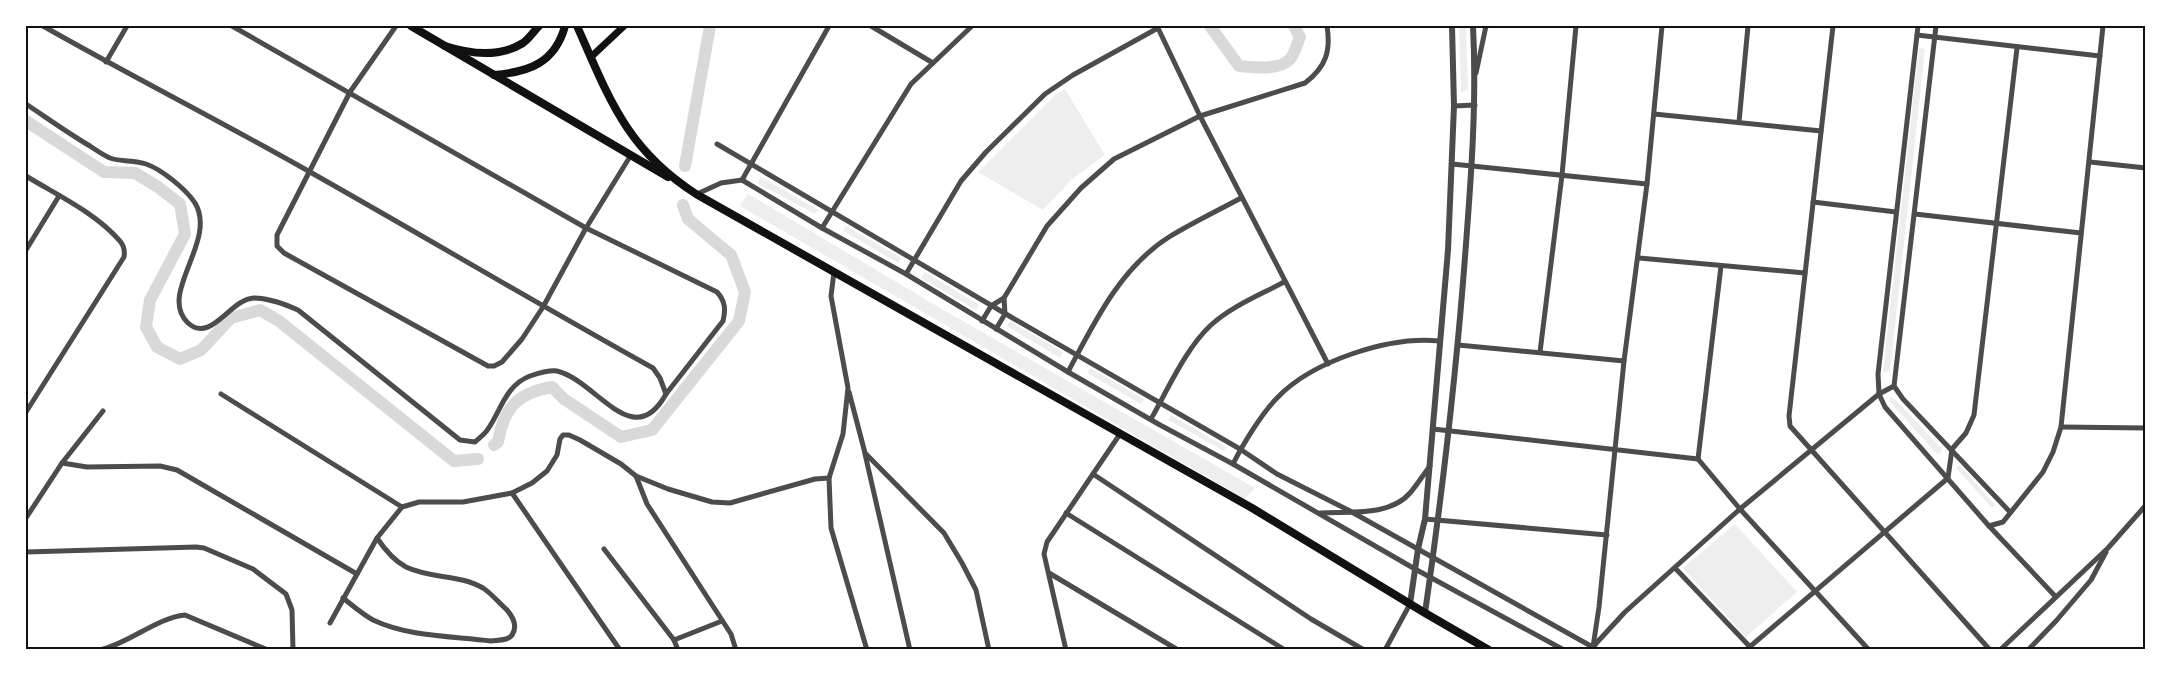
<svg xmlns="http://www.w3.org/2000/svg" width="2171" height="675" font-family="Roboto,sans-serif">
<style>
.green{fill:#eee}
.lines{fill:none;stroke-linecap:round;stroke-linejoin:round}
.canal{stroke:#d9d9d9;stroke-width:12}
.minor{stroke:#4c4c4c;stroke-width:5}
.tertiary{stroke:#4c4c4c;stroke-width:6}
.secondary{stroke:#111;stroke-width:7}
.primary{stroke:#111;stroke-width:8}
.trunk{stroke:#111;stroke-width:8}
.neatline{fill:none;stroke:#111;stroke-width:2}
</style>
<rect width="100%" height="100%" fill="#fff"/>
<!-- green -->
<g class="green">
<polygon points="1459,26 1466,26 1468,90 1461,92"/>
<polygon points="1919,48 1925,49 1890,372 1883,372"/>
<polygon points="1065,89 1105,155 1072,179 1043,210 978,172 1055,95"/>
<polygon points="761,177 818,210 815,214 757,183"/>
<polygon points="748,194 947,312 1255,488 1245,499 740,206"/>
<polygon points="846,226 901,258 898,263 843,231"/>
<polygon points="925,272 979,305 976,310 921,278"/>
<polygon points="1010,321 1063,352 1060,358 1007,326"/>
<polygon points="1090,368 1144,399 1141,404 1087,373"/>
<polygon points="1890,397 1897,401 1942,449 1940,454 1937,454 1889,401"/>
<polygon points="1171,415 1226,447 1224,451 1168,420"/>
<polygon points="1960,465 1995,505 1992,508 1956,468"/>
<polygon points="1735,524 1797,592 1746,637 1683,568"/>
</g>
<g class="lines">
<!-- canal -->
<g class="canal">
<path d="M 1210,26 L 1239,66 C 1254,67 1279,71 1290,59 C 1295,54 1297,43 1300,37 L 1294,26"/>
<polyline points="26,121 104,172 135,173 158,187 180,204 185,234 150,300 146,327 157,347 180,359 201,350 231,318 260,310 279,321 454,461 478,459"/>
<polyline points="685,166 710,26"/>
<path d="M 494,445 L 498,442 C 504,407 518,393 552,387 L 564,399 L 621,437 L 652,430 L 739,321 L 745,292 L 731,255 L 688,219 L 683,205"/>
</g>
<!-- minor -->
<g class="minor">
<path d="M 232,26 L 586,228 L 717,292 C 725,301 726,309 723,321 L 666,394"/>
<polyline points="396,26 350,92 277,235 277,246 284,253 488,366 494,366 502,362 522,339 543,307 586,228 631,155"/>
<polyline points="871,26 933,63"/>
<polyline points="1157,26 1200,116 1328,364"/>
<polyline points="1833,26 1789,416 1790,426 1990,650"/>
<polyline points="1918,26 1878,374 1879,394 1885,407 1989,526 2055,596"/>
<polyline points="1936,26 1894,386 1903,399 2010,512"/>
<polyline points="1917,35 2100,56"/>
<polyline points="106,62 127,26"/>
<polyline points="1476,73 1486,26"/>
<path d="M 26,104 C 47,118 68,133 90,146 C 96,150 103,155 110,158 C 121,162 134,160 146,164 C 161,169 186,189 195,203 C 218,241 157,294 188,323 C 211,344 230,299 254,298 C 269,298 284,304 298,310 L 460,440 L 475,442 C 479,438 485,434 488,429 C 501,410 506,385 530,376 C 536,374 550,370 557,371 C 596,380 633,454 666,394 L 660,378 L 653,368 C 538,304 425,237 310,172 C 222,122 131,76 43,26"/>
<polyline points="1454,106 1475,105"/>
<polyline points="1654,114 1821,131"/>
<polyline points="1739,122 1748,26"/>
<polyline points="717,144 1011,317 1240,449 1277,474 1350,511 1598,650"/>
<polyline points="2090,162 2146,168"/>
<polyline points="1452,164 1647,184"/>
<path d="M 26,176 C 57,195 94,212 119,240 C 124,245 125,251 124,257 L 26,412"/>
<polyline points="742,180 829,26"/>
<polyline points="697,194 721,183 742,180 822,228 906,274 1068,372 1160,425 1233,464 1415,569 1564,650"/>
<polyline points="1813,202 1896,212"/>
<polyline points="1915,214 2081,233"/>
<polyline points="822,228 911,84 972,26"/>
<polyline points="26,250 59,196"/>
<polyline points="1639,258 1805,273"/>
<polyline points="834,272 831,296 848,388 843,434 829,478 831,528 867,650"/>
<polyline points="906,274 961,181 986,152 1045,94 1073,75 1158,28"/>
<path d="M 982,321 L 991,306 L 1004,298 L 1047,226 L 1081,188 L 1114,159 L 1200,116 L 1305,83 C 1326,67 1331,51 1327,26"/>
<polyline points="996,329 1005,314 1004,298"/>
<polyline points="1458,345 1624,361"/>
<polyline points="1540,352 1562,175 1576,26"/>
<path d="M 1068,372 C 1094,323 1120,268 1169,237 C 1192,223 1217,211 1241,198"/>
<polyline points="849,392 865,453 944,533 962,563 976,590 989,650"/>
<polyline points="221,394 402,507"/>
<path d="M 1151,419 C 1168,389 1186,348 1211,325 C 1232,306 1260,295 1284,282"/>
<polyline points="2061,427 2146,428"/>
<polyline points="1433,429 1698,459"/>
<polyline points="865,454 910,650"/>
<polyline points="1698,459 1740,509 1869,650"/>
<polyline points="1698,459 1721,266"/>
<polyline points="62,463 87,467 160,466 177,470 357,574"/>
<path d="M 1233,464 C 1243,444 1262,413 1277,398 C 1312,361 1389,336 1439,341"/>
<polyline points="1093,474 1311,619 1364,650"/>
<polyline points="636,476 647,504 731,634 736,650"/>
<polyline points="512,493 620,650"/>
<polyline points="1066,513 1285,650"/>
<path d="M 1320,513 C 1349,511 1389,517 1410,493 C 1417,485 1423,475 1430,466"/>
<polyline points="26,518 62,463 103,411"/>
<polyline points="1425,519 1607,535"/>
<polyline points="1989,526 2003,522 2043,472 2053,452 2061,427 2103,26"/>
<polyline points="604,549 674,640 678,650"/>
<polyline points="26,552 196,547 204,548 253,569 286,594 292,610 293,650"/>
<polyline points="1675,568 1753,650"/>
<polyline points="1049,573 1178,650"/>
<path d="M 343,598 C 352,605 362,614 373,620 C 409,637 452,636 491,641 C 498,640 508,641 512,635 C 518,626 513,617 507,610 C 499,603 491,593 483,588 C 459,574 431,579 406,567 C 393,560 385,550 377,538"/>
<polyline points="330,623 377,538 402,507 419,502 463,502 512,493 532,483 547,471 557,455 560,439 563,435 569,435 580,440 621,464 636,476 668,489 712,502 730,503 815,479 829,478"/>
<polyline points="674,640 722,621"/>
<polyline points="1593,647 1599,607 1624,361 1647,184 1662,26"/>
<path d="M 100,650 C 130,643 156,618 185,615 L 268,650"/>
<polyline points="1066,650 1044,554 1047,542 1120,434"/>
<polyline points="1385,650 1410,604"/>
<polyline points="1590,650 1625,612 1740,509 1879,394 1894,386"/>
<polyline points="1746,650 1948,478 1952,449 1966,433 1974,415 2017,48"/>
<polyline points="2000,650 2108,548 2146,505"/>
<polyline points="2028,650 2056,621 2091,580 2106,552"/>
</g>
<!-- tertiary -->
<g class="tertiary">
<polyline points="1410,604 1418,549 1425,519 1448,250 1454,106 1452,26"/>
<path d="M 1425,613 C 1442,495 1456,376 1465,257 C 1471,179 1477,103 1473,26"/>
</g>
<!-- secondary -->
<polyline class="secondary" points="591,57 624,26"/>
<!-- primary -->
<polyline class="primary" points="411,26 668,177"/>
<!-- trunk -->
<g class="trunk">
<path d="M 577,26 C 609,98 626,149 696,194 L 1252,508 L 1425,613 L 1489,650"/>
<path d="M 445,46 C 470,54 499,58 523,43 C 529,39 534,31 539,26"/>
<path d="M 494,75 C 529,72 555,63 565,26"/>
</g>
</g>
<!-- border -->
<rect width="2171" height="675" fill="none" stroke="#ffffff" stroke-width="54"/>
<rect x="27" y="27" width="2117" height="621" class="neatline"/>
</svg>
